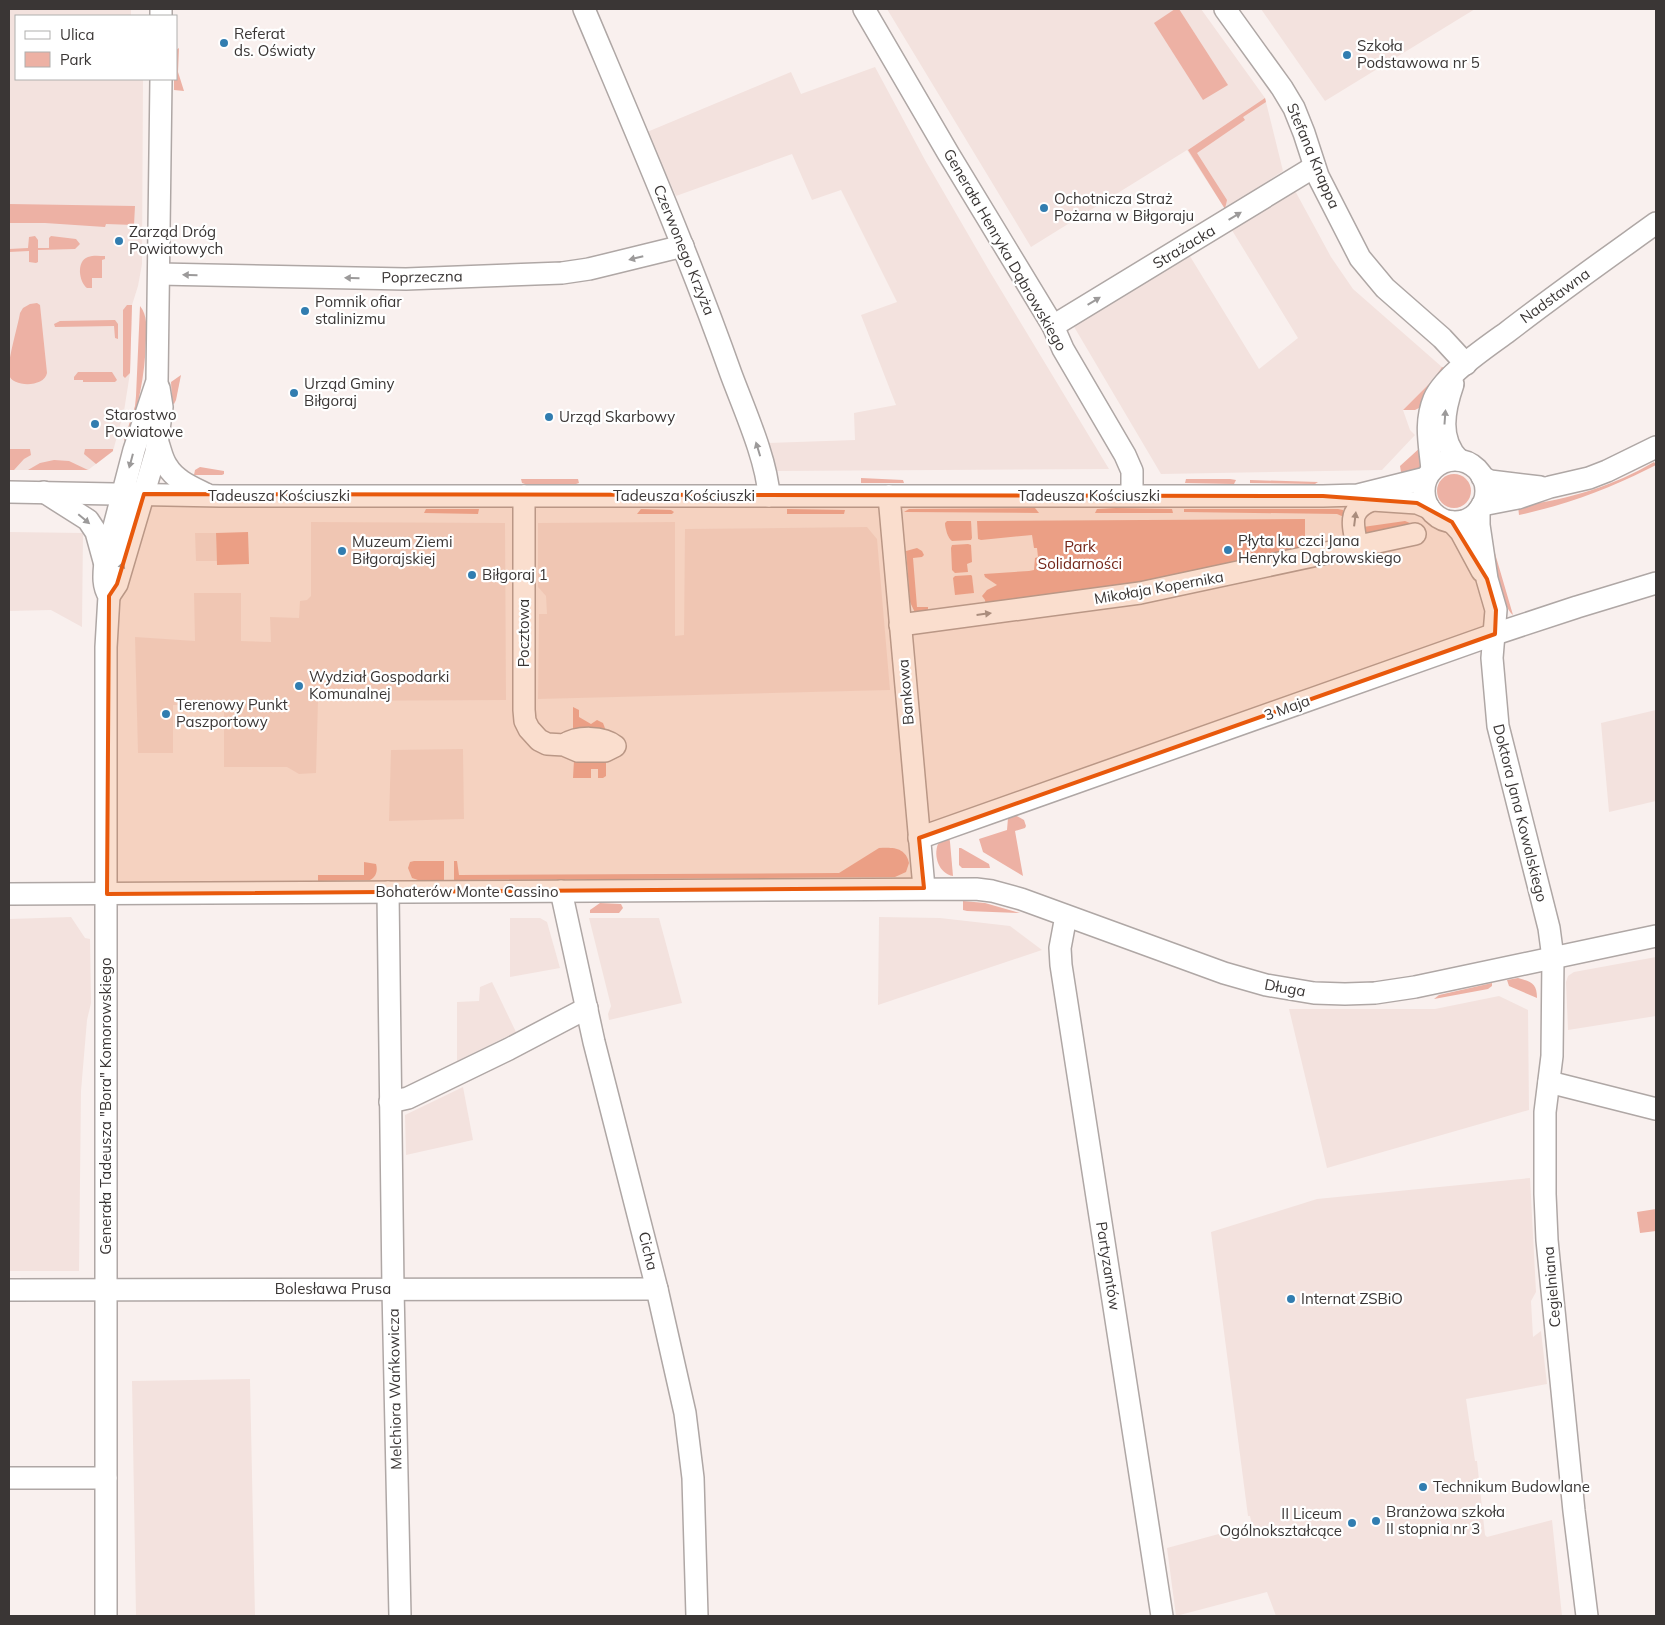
<svg xmlns="http://www.w3.org/2000/svg" width="1665" height="1625" font-family="Mulish,sans-serif">
<style>
.built{fill:#f3e2de}
.green{fill:#edb1a4}
.lines{fill:none;stroke-linecap:round;stroke-linejoin:round}
.minor-casing{stroke:#afa7a5;stroke-width:24}
.minor{stroke:#fff;stroke-width:21}
.oneway{fill:#9c9a9a}
.marked{fill:#e8590c;fill-opacity:0.2;stroke:#e8590c;stroke-width:4;stroke-linejoin:round}
.poi-dot{fill:#317db0;stroke:#fff;stroke-width:2}
.labels{text-anchor:middle;stroke-width:4.5;stroke-linejoin:round;paint-order:stroke}
.poi-label{font-size:15px;fill:#3a3635;stroke:#fff;text-anchor:start}
.street-label{font-size:15px;fill:#3a3635;stroke:#fff}
.park-label{font-size:15px;fill:#732518;stroke:#fff}
</style>
<rect width="100%" height="100%" fill="#f9f0ee"/>
<!-- built -->
<g class="built">
<polygon points="9,9 131,9 131,16 16,16 16,79 143,79 142,264 138,286 132,305 130,373 124,411 113,451 88,470 9,470"/>
<polygon points="887,9 1201,9 1265,98 1283,171 1225,209 1187,150 1031,247"/>
<polygon points="1261,9 1475,9 1325,101"/>
<polygon points="875,67 925,160 990,272 1109,469 776,471 768,443 855,440 854,413 896,405 861,315 897,302 841,190 812,200 792,154 676,196 647,132 791,72 801,94"/>
<polygon points="1293,187 1331,257 1353,289 1442,367 1433,380 1403,410 1410,430 1415,435 1382,470 1161,474 1073,325 1188,253 1259,369 1298,338 1230,227"/>
<polygon points="311,522 505,523 506,700 318,701 316,773 299,774 287,767 224,767 224,706 173,705 173,753 138,753 135,637 195,641 194,593 241,593 241,641 271,642 270,617 299,618 300,601 307,600 311,596"/>
<polygon points="675,522 675,636 684,635 685,529 867,527 877,539 890,690 538,699 539,614 547,614 546,596 538,587 538,523"/>
<polygon points="9,532 83,533 82,627 51,610 9,611"/>
<polygon points="195,533 216,533 217,561 196,561"/>
<polygon points="1656,710 1656,801 1609,812 1601,723"/>
<polygon points="463,749 464,819 389,821 391,750"/>
<polygon points="71,917 85,938 90,939 91,1003 87,1020 81,1091 79,1271 9,1271 9,919"/>
<polygon points="879,917 940,918 1010,926 1042,950 878,1005"/>
<polygon points="510,918 540,918 547,922 560,968 510,977"/>
<polygon points="589,918 659,918 682,1003 609,1020 608,1014 611,1006"/>
<polygon points="1656,957 1656,1016 1568,1030 1566,982 1568,976 1574,972"/>
<polygon points="492,982 516,1032 457,1061 457,1002 479,1001 480,987"/>
<polygon points="1499,996 1528,1010 1529,1110 1327,1168 1289,1009 1435,1009"/>
<polygon points="463,1087 473,1140 406,1155 405,1115"/>
<polygon points="1530,1178 1536,1292 1531,1301 1533,1337 1541,1331 1547,1384 1466,1399 1475,1461 1477,1461 1485,1535 1487,1537 1552,1520 1562,1616 1276,1616 1267,1592 1176,1616 1167,1548 1252,1525 1250,1516 1248,1516 1211,1232 1317,1199"/>
<polygon points="250,1379 255,1616 136,1616 132,1381"/>
</g>
<!-- green -->
<g class="green">
<polygon points="1175,9 1179,9 1228,85 1203,100 1154,23"/>
<polygon points="179,48 178,72 184,91 174,90 174,79 176,79 176,50"/>
<polygon points="1265,98 1266,102 1243,117 1245,120 1197,153 1227,200 1225,209 1188,150"/>
<polygon points="9,204 135,206 134,225 106,224 105,227 45,223 9,223"/>
<polygon points="35,236 38,240 38,248 49,248 49,238 51,236 76,239 80,244 75,249 38,250 38,262 36,263 29,262 29,251 9,252 9,249 28,248 29,237"/>
<path d="M 105,256 L 105,259 L 102,260 L 102,278 L 92,278 L 92,288 L 87,288 C 79,282 76,261 88,257 C 93,255 100,256 105,256 Z"/>
<path d="M 30,304 L 37,303 L 40,305 L 47,373 C 44,388 12,387 9,375 C 6,365 18,326 20,313 L 23,308 Z"/>
<polygon points="127,305 132,305 130,373 125,378 123,376 123,310"/>
<path d="M 140,306 C 148,316 146,327 146,339 C 145,378 138,406 127,443 L 124,440 L 135,406 L 136,396 Z"/>
<polygon points="115,320 118,324 118,339 115,338 114,326 55,327 54,324 60,321"/>
<polygon points="1442,367 1443,367 1423,406 1415,410 1403,410 1433,380"/>
<polygon points="78,372 112,372 117,380 115,382 83,382 83,380 74,380 74,377"/>
<polygon points="181,375 176,400 174,404 172,403 171,382"/>
<path d="M 1422,446 C 1423,469 1423,467 1402,478 L 1400,466 Z"/>
<polygon points="9,449 30,449 31,455 24,459 14,470 9,470"/>
<polygon points="85,449 113,449 113,451 96,464 84,454"/>
<polygon points="54,460 69,461 88,470 28,470 40,463"/>
<path d="M 1654,462 L 1656,465 L 1648,469 C 1606,490 1565,505 1519,515 L 1518,506 C 1566,500 1612,487 1654,462 Z"/>
<polygon points="200,467 224,471 224,474 222,475 194,475 195,470"/>
<circle cx="1454" cy="491" r="17"/>
<polygon points="861,478 903,480 904,483 861,483"/>
<polygon points="521,479 578,479 579,483 576,484 525,484 522,483"/>
<polygon points="1186,479 1230,479 1236,480 1234,484 1185,483"/>
<polygon points="1250,480 1318,482 1315,484 1250,483"/>
<polygon points="1035,508 1039,513 904,512 909,509"/>
<polygon points="1116,508 1172,509 1173,513 1095,513 1097,509"/>
<polygon points="426,509 479,509 478,514 424,513"/>
<polygon points="641,509 671,510 674,512 672,514 637,514"/>
<polygon points="787,509 845,510 844,514 787,514"/>
<polygon points="1184,509 1338,509 1343,510 1346,517 1344,517 1337,514 1184,512"/>
<polygon points="1305,519 1305,552 1145,588 986,607 985,600 982,596 987,590 997,585 985,577 984,574 1029,571 1034,570 1035,558 1038,557 1037,548 1034,548 1032,535 981,540 978,539 977,521"/>
<path d="M 947,521 L 971,521 L 972,538 L 971,540 L 952,541 C 948,539 945,528 945,523 Z"/>
<polygon points="1405,521 1415,525 1364,534 1363,527"/>
<polygon points="248,532 249,564 217,565 216,533"/>
<polygon points="968,544 971,545 972,562 967,564 968,572 955,573 952,570 951,548 952,545"/>
<path d="M 1492,547 L 1494,550 L 1513,615 C 1502,607 1495,566 1492,553 Z"/>
<polygon points="917,548 922,551 924,555 922,557 913,558 917,607 928,607 928,611 917,617 910,602 906,551"/>
<polygon points="971,575 972,576 974,593 955,595 953,578 955,576"/>
<polygon points="573,707 579,710 579,717 591,724 597,720 603,723 606,731 573,730"/>
<polygon points="574,760 606,761 606,776 603,778 598,778 598,769 591,769 591,778 573,778"/>
<polygon points="1015,815 1024,820 1026,826 1025,828 1015,831 1023,876 983,852 979,839 1007,830 1008,818"/>
<path d="M 949,837 L 950,842 L 953,876 C 939,874 933,856 938,844 Z"/>
<path d="M 879,848 C 892,847 906,847 909,863 L 906,872 L 895,877 L 454,880 L 454,861 L 457,861 L 459,875 L 839,873 Z"/>
<polygon points="959,848 961,848 989,864 990,868 962,868 959,865"/>
<polygon points="414,861 444,861 444,880 418,880 412,878 408,868 410,862"/>
<path d="M 364,862 L 376,864 C 378,871 376,877 370,880 L 318,881 L 318,875 L 364,875 Z"/>
<polygon points="963,901 985,903 1020,913 967,911 963,910"/>
<polygon points="600,903 621,904 623,908 619,913 590,913 590,910"/>
<path d="M 1518,978 C 1531,982 1537,983 1537,998 L 1509,986 L 1507,980 Z"/>
<polygon points="1492,983 1492,986 1488,989 1434,999 1439,995"/>
<polygon points="1656,1209 1656,1231 1640,1233 1637,1212"/>
</g>
<g class="lines">
<defs>
<g id="minor">
<polyline points="161,9 161,16"/>
<path d="M 584,9 C 635,130 687,250 731,374 C 744,409 767,460 769,496"/>
<polyline points="864,9 948,153 1053,326 1063,349 1125,455 1132,471 1132,495"/>
<polyline points="1225,9 1282,88 1294,108 1304,133 1318,176 1360,258 1385,288 1442,338 1466,364"/>
<polyline points="159,274 406,279 562,273 589,269 683,246"/>
<polyline points="1053,326 1314,167"/>
<path d="M 1453,384 C 1444,410 1438,439 1459,460"/>
<path d="M 158,443 C 161,451 162,459 167,466 C 175,480 192,487 206,494"/>
<circle cx="1455" cy="491" r="31"/>
<path d="M 1432,470 C 1430,446 1424,423 1434,399 C 1444,376 1485,348 1506,333 C 1555,295 1606,259 1656,223"/>
<polyline points="1482,477 1490,481 1540,487"/>
<polyline points="9,492 220,496 1323,496 1358,495 1426,478"/>
<polyline points="44,492 88,520 96,532 104,561"/>
<path d="M 524,496 L 524,710 L 525,721 L 529,729 L 539,740 L 547,744 L 564,745 L 578,751 L 605,751 L 615,746 C 603,736 577,736 564,745"/>
<polyline points="889,496 924,888"/>
<polyline points="1366,498 1372,500 1417,503 1429,508"/>
<polyline points="1482,505 1518,498 1550,487 1589,478 1607,471 1656,447"/>
<polyline points="1479,510 1479,525 1487,579 1496,610 1492,658 1498,726 1549,928 1553,958 1552,1056 1545,1112 1545,1194 1547,1240 1574,1511 1587,1616"/>
<polyline points="1452,522 1461,532 1482,571"/>
<path d="M 1357,546 C 1353,524 1347,510 1372,500"/>
<polyline points="109,596 117,584 156,452 162,407 159,388"/>
<polyline points="900,625 1140,593 1415,534"/>
<polyline points="919,838 1495,634 1577,607 1656,583"/>
<polyline points="561,891 594,1042 657,1289 685,1413 693,1478 697,1616"/>
<polyline points="388,892 393,1289 400,1616"/>
<polyline points="9,894 976,889 992,891 1021,899 1224,973 1266,985 1314,993 1345,994 1375,993 1415,987 1656,936"/>
<polyline points="1066,916 1060,948 1061,965 1162,1616"/>
<polyline points="1549,1082 1656,1109"/>
<polyline points="390,1102 408,1098 509,1049 587,1008"/>
<polyline points="9,1290 657,1289"/>
<polyline points="9,1478 106,1478"/>
<path d="M 106,1616 L 106,647 L 109,596 C 102,585 104,573 105,561 L 134,450 L 157,381 L 161,79"/>
</g>
</defs>
<!-- minor casing -->
<use href="#minor" class="minor-casing"/>
<!-- minor -->
<use href="#minor" class="minor"/>
</g>
<!-- one-way arrows -->
<defs><path id="oneway-solid" d="M-6-.8H1V-3.2L6.5 0L1 3.2V.8H-6Z" transform="scale(1.25)"/></defs>
<g class="oneway">
<use href="#oneway-solid" transform="translate(1235 216) rotate(-31)"/>
<use href="#oneway-solid" transform="translate(636 258) rotate(166)"/>
<use href="#oneway-solid" transform="translate(190 275) rotate(-179)"/>
<use href="#oneway-solid" transform="translate(352 278) rotate(-179)"/>
<use href="#oneway-solid" transform="translate(1094 301) rotate(-31)"/>
<use href="#oneway-solid" transform="translate(1445 417) rotate(-86)"/>
<use href="#oneway-solid" transform="translate(758 449) rotate(-107)"/>
<use href="#oneway-solid" transform="translate(131 461) rotate(105)"/>
<use href="#oneway-solid" transform="translate(84 519) rotate(40)"/>
<use href="#oneway-solid" transform="translate(1355 519) rotate(-83)"/>
<use href="#oneway-solid" transform="translate(121 569) rotate(-73)"/>
<use href="#oneway-solid" transform="translate(984 614) rotate(-7)"/>
</g>
<!-- marked area -->
<path class="marked" d="M 144,494 L 1323,496 L 1417,503 L 1452,522 L 1487,579 L 1496,610 L 1495,634 L 919,838 L 924,888 L 107,894 L 109,596 L 117,584 Z"/>
<!-- markers -->
<g class="poi-dot">
<circle cx="224" cy="43" r="5"/>
<circle cx="1347" cy="55" r="5"/>
<circle cx="1044" cy="208" r="5"/>
<circle cx="119" cy="241" r="5"/>
<circle cx="305" cy="311" r="5"/>
<circle cx="294" cy="393" r="5"/>
<circle cx="549" cy="417" r="5"/>
<circle cx="95" cy="424" r="5"/>
<circle cx="1228" cy="550" r="5"/>
<circle cx="342" cy="551" r="5"/>
<circle cx="472" cy="575" r="5"/>
<circle cx="299" cy="686" r="5"/>
<circle cx="166" cy="714" r="5"/>
<circle cx="1291" cy="1299" r="5"/>
<circle cx="1423" cy="1487" r="5"/>
<circle cx="1376" cy="1521" r="5"/>
<circle cx="1352" cy="1523" r="5"/>
</g>
<g class="labels">
<!-- poi labels -->
<g class="poi-label">
<text x="234" y="39">Referat<tspan x="234" dy="17">ds. Oświaty</tspan></text>
<text x="1357" y="51">Szkoła<tspan x="1357" dy="17">Podstawowa nr 5</tspan></text>
<text x="1054" y="204">Ochotnicza Straż<tspan x="1054" dy="17">Pożarna w Biłgoraju</tspan></text>
<text x="129" y="237">Zarząd Dróg<tspan x="129" dy="17">Powiatowych</tspan></text>
<text x="315" y="307">Pomnik ofiar<tspan x="315" dy="17">stalinizmu</tspan></text>
<text x="304" y="389">Urząd Gminy<tspan x="304" dy="17">Biłgoraj</tspan></text>
<text x="105" y="420">Starostwo<tspan x="105" dy="17">Powiatowe</tspan></text>
<text x="559" y="422">Urząd Skarbowy</text>
<text x="1238" y="546">Płyta ku czci Jana<tspan x="1238" dy="17">Henryka Dąbrowskiego</tspan></text>
<text x="352" y="547">Muzeum Ziemi<tspan x="352" dy="17">Biłgorajskiej</tspan></text>
<text x="482" y="580">Biłgoraj 1</text>
<text x="309" y="682">Wydział Gospodarki<tspan x="309" dy="17">Komunalnej</tspan></text>
<text x="176" y="710">Terenowy Punkt<tspan x="176" dy="17">Paszportowy</tspan></text>
<text x="1301" y="1304">Internat ZSBiO</text>
<text x="1433" y="1492">Technikum Budowlane</text>
<text x="1386" y="1517">Branżowa szkoła<tspan x="1386" dy="17">II stopnia nr 3</tspan></text>
<text x="1342" y="1519" text-anchor="end">II Liceum<tspan x="1342" dy="17">Ogólnokształcące</tspan></text>
</g>
<!-- street labels -->
<g class="street-label">
<text transform="translate(1313 156) rotate(67)" y="5">Stefana Knappa</text>
<text transform="translate(1184 247) rotate(-31)" y="5">Strażacka</text>
<text transform="translate(684 250) rotate(68)" y="5">Czerwonego Krzyża</text>
<text transform="translate(1005 250) rotate(60)" y="5">Generała Henryka Dąbrowskiego</text>
<text transform="translate(422 277) rotate(-1)" y="5">Poprzeczna</text>
<text transform="translate(1555 296) rotate(-36)" y="5">Nadstawna</text>
<text x="279" y="501">Tadeusza Kościuszki</text>
<text x="684" y="501">Tadeusza Kościuszki</text>
<text x="1089" y="501">Tadeusza Kościuszki</text>
<text transform="translate(1159 588) rotate(-10)" y="5">Mikołaja Kopernika</text>
<text transform="translate(524 633) rotate(-90)" y="5">Pocztowa</text>
<text transform="translate(906 692) rotate(-95)" y="5">Bankowa</text>
<text transform="translate(1287 708) rotate(-20)" y="5">3 Maja</text>
<text transform="translate(1520 813) rotate(76)" y="5">Doktora Jana Kowalskiego</text>
<text x="467" y="897">Bohaterów Monte Cassino</text>
<text transform="translate(1285 988) rotate(10)" y="5">Długa</text>
<text transform="translate(106 1106) rotate(-90)" y="5">Generała Tadeusza "Bora" Komorowskiego</text>
<text transform="translate(648 1251) rotate(76)" y="5">Cicha</text>
<text transform="translate(1108 1266) rotate(81)" y="5">Partyzantów</text>
<text transform="translate(1552 1287) rotate(-95)" y="5">Cegielniana</text>
<text x="333" y="1294">Bolesława Prusa</text>
<text transform="translate(395 1389) rotate(-91)" y="5">Melchiora Wańkowicza</text>
</g>
<!-- park labels -->
<g class="park-label">
<text x="1080" y="552">Park<tspan x="1080" dy="17">Solidarności</tspan></text>
</g>
</g>
<!-- border -->
<rect width="1665" height="1625" fill="none" stroke="#3a3635" stroke-width="20"/>
<!-- legend -->
<rect x="15" y="15" width="162" height="65" fill="#ffffff" stroke="#b0afae"/>
<rect x="25" y="31" width="25" height="8" fill="#ffffff" stroke="#b0afae"/>
<text x="60" y="40" font-size="15" fill="#3a3635">Ulica</text>
<rect x="25" y="52" width="25" height="15" fill="#edb1a4" stroke="#b0afae"/>
<text x="60" y="65" font-size="15" fill="#3a3635">Park</text>
</svg>
